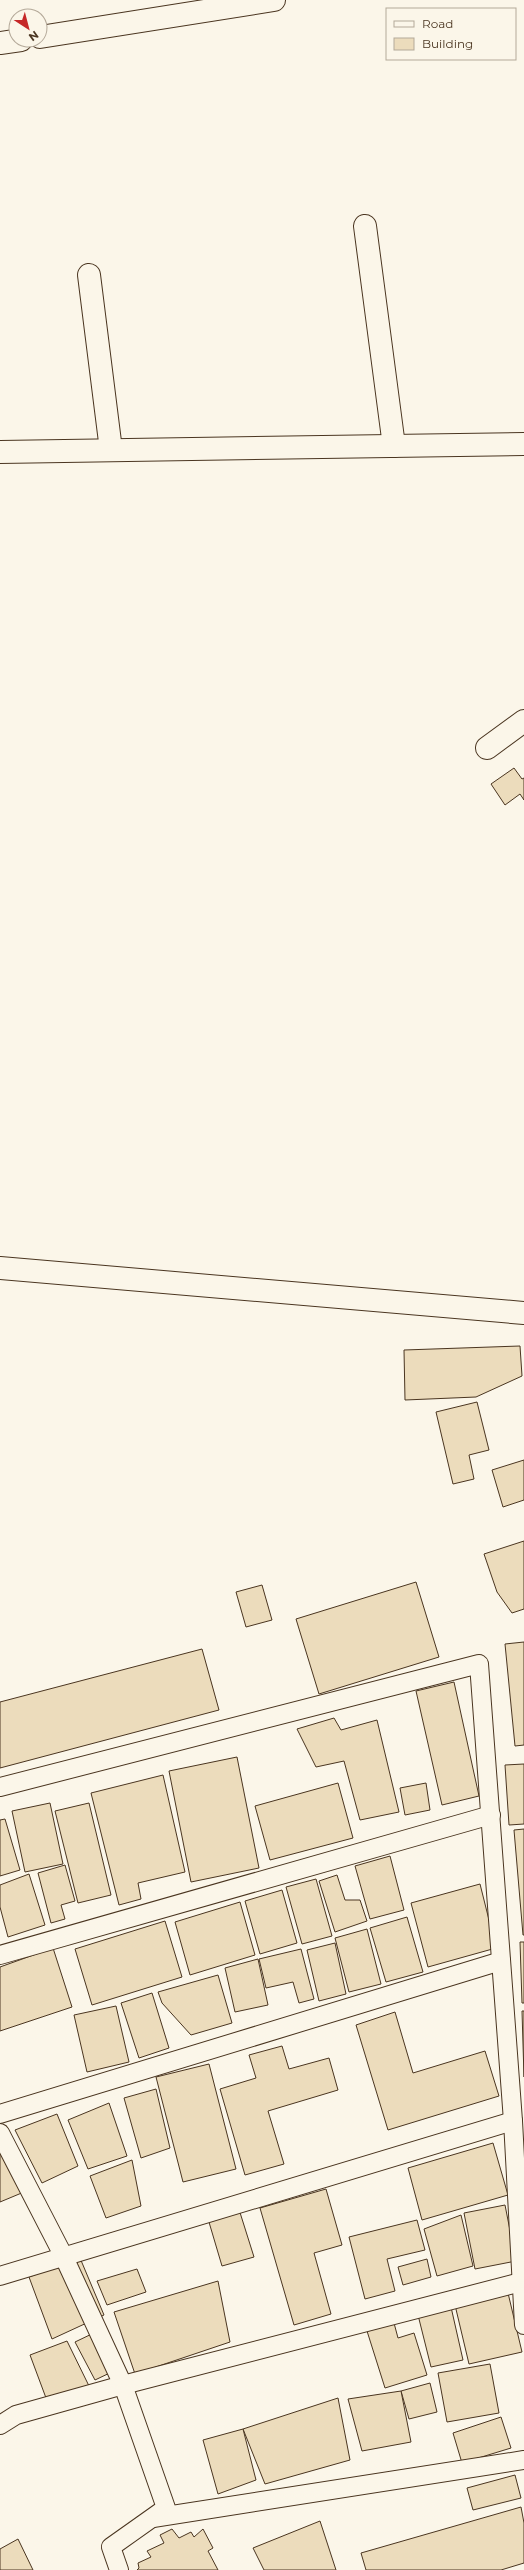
<svg xmlns="http://www.w3.org/2000/svg" width="524" height="2570" font-family="Montserrat,sans-serif">
<style>
.building{fill:#ecdcbc;stroke:#4a3520}
.lines{fill:none;stroke-linecap:round;stroke-linejoin:round}
.lane-casing{stroke:#4a3520;stroke-width:20}
.street-casing{stroke:#4a3520;stroke-width:24}
.secondary-casing{stroke:#4a3520;stroke-width:24}
.lane{stroke:#fbf6e9;stroke-width:18}
.street{stroke:#fbf6e9;stroke-width:22}
.secondary{stroke:#fbf6e9;stroke-width:22}
</style>
<rect width="100%" height="100%" fill="#fbf6e9"/>
<!-- building -->
<g class="building">
<polygon points="514,768 522,779 524,778 524,800 520,794 505,805 491,784"/>
<polygon points="520,1346 522,1376 476,1397 405,1400 404,1350"/>
<polygon points="477,1402 489,1450 469,1455 474,1479 453,1484 436,1412"/>
<polygon points="524,1460 524,1500 503,1507 492,1470"/>
<polygon points="524,1541 524,1609 512,1613 497,1592 484,1554"/>
<polygon points="416,1582 439,1657 319,1694 296,1619"/>
<polygon points="262,1585 272,1620 246,1627 236,1592"/>
<polygon points="524,1642 524,1745 515,1746 505,1644"/>
<polygon points="202,1649 219,1710 0,1768 0,1702"/>
<polygon points="454,1682 479,1796 442,1805 416,1691"/>
<polygon points="334,1718 341,1730 377,1720 399,1812 360,1820 344,1761 316,1767 297,1729"/>
<polygon points="237,1757 259,1868 191,1882 169,1771"/>
<polygon points="524,1764 524,1824 509,1825 505,1765"/>
<polygon points="163,1775 185,1872 138,1883 141,1899 119,1905 91,1793"/>
<polygon points="338,1783 353,1838 270,1860 255,1806"/>
<polygon points="426,1783 430,1810 405,1815 400,1788"/>
<polygon points="50,1803 63,1864 25,1872 12,1811"/>
<polygon points="89,1803 111,1895 78,1903 55,1811"/>
<polygon points="5,1819 20,1870 0,1876 0,1820"/>
<polygon points="524,1829 524,1935 523,1935 514,1830"/>
<polygon points="390,1856 404,1910 370,1919 355,1866"/>
<polygon points="65,1865 75,1901 61,1905 65,1919 51,1923 38,1873"/>
<polygon points="29,1874 45,1925 8,1937 0,1907 0,1885"/>
<polygon points="337,1875 345,1900 360,1900 367,1921 335,1932 319,1881"/>
<polygon points="316,1879 332,1936 302,1944 286,1887"/>
<polygon points="480,1884 496,1948 428,1967 411,1903"/>
<polygon points="282,1890 297,1943 260,1954 245,1901"/>
<polygon points="240,1902 255,1955 190,1975 175,1922"/>
<polygon points="407,1917 423,1972 386,1982 370,1928"/>
<polygon points="165,1921 182,1977 92,2005 75,1949"/>
<polygon points="367,1929 381,1984 349,1992 335,1938"/>
<polygon points="520,1942 524,1942 524,2003 522,2003"/>
<polygon points="335,1943 346,1994 319,2001 307,1950"/>
<polygon points="53,1948 72,2007 0,2031 0,1967"/>
<polygon points="301,1949 314,1999 299,2003 293,1982 266,1988 259,1959"/>
<polygon points="258,1959 268,2005 235,2012 225,1968"/>
<polygon points="218,1975 232,2023 191,2035 162,2003 158,1992"/>
<polygon points="152,1993 169,2048 139,2058 121,2003"/>
<polygon points="116,2006 129,2062 87,2072 74,2015"/>
<polygon points="522,2011 524,2011 524,2077"/>
<polygon points="395,2012 413,2073 485,2051 499,2096 388,2130 356,2025"/>
<polygon points="282,2046 289,2069 329,2058 338,2090 268,2111 284,2164 245,2175 220,2089 256,2078 249,2055"/>
<polygon points="209,2064 236,2169 183,2182 156,2077"/>
<polygon points="156,2089 170,2148 141,2158 124,2098"/>
<polygon points="109,2103 127,2156 88,2169 68,2120"/>
<polygon points="57,2114 78,2166 42,2183 15,2130"/>
<polygon points="0,2126 36,2187 0,2202"/>
<polygon points="493,2143 508,2195 422,2220 408,2168"/>
<polygon points="132,2160 141,2206 106,2218 90,2176"/>
<polygon points="326,2189 342,2245 314,2253 331,2314 294,2325 260,2208"/>
<polygon points="237,2203 254,2257 222,2266 206,2212"/>
<polygon points="505,2205 516,2261 475,2269 464,2213"/>
<polygon points="461,2215 473,2266 437,2276 424,2229"/>
<polygon points="417,2220 425,2250 387,2259 395,2291 365,2299 349,2237"/>
<polygon points="80,2258 104,2315 52,2339 29,2277"/>
<polygon points="427,2259 431,2277 403,2285 398,2267"/>
<polygon points="137,2269 146,2292 107,2305 97,2281"/>
<polygon points="218,2281 230,2342 135,2374 114,2312"/>
<polygon points="508,2293 522,2352 469,2364 455,2305"/>
<polygon points="451,2307 463,2360 431,2367 418,2315"/>
<polygon points="394,2323 398,2338 414,2333 427,2375 385,2388 367,2331"/>
<polygon points="98,2331 116,2370 95,2380 75,2342"/>
<polygon points="67,2341 90,2388 49,2406 30,2355"/>
<polygon points="490,2364 499,2413 447,2422 438,2373"/>
<polygon points="430,2383 437,2412 409,2419 401,2391"/>
<polygon points="401,2391 411,2442 362,2451 348,2399"/>
<polygon points="338,2398 350,2460 265,2484 243,2429"/>
<polygon points="501,2417 511,2448 462,2463 453,2433"/>
<polygon points="243,2429 256,2480 218,2494 203,2440"/>
<polygon points="515,2475 521,2498 473,2510 467,2488"/>
<polygon points="521,2507 524,2523 524,2563 501,2570 366,2570 361,2553"/>
<polygon points="320,2521 336,2570 264,2570 253,2548"/>
<polygon points="172,2529 179,2538 191,2532 194,2537 203,2529 213,2548 208,2551 218,2570 137,2570 139,2568 138,2563 151,2557 147,2551 164,2543 160,2535"/>
<polygon points="18,2539 33,2570 0,2570 0,2549"/>
</g>
<g class="lines">
<defs>
<g id="lane">
<polyline points="0,1787 479,1664 513,2121 524,2325"/>
<polyline points="0,1955 491,1815"/>
<polyline points="0,2114 501,1961"/>
<polyline points="0,2133 63,2255 123,2385 166,2508 111,2547 119,2570"/>
<polyline points="0,2276 513,2121"/>
<polyline points="0,2425 16,2415 123,2385 521,2282"/>
<polyline points="153,2518 524,2460"/>
</g>
<g id="street">
<polyline points="365,226 394,446"/>
<polyline points="89,275 111,450"/>
<polyline points="0,452 524,444"/>
<polyline points="487,748 524,721"/>
<polyline points="0,1268 524,1313"/>
</g>
<g id="secondary">
<polyline points="40,37 274,0"/>
<polyline points="0,43 21,40"/>
</g>
</defs>
<!-- lane casing -->
<use href="#lane" class="lane-casing"/>
<!-- street casing -->
<use href="#street" class="street-casing"/>
<!-- secondary casing -->
<use href="#secondary" class="secondary-casing"/>
<!-- lane -->
<use href="#lane" class="lane"/>
<!-- street -->
<use href="#street" class="street"/>
<!-- secondary -->
<use href="#secondary" class="secondary"/>
</g>
<!-- legend -->
<rect x="386" y="8" width="130" height="52" fill="#fbf6e9" stroke="#b4a999"/>
<rect x="394" y="21" width="20" height="6" fill="#fbf6e9" stroke="#b4a999"/>
<text x="422" y="28" font-size="12" fill="#4a3520">Road</text>
<rect x="394" y="38" width="20" height="12" fill="#ecdcbc" stroke="#b4a999"/>
<text x="422" y="48" font-size="12" fill="#4a3520">Building</text>
<!-- north arrow -->
<g transform="translate(28 28) rotate(144)"><circle r="19" fill="#fbf6e9" stroke="#b4a999"/>
<path d="M0-3L7 15L0 10L-7 15Z" fill="#c62828"/>
<text y="-6" font-size="11" font-weight="bold" text-anchor="middle" fill="#4a3520">N</text>
</g>
</svg>
